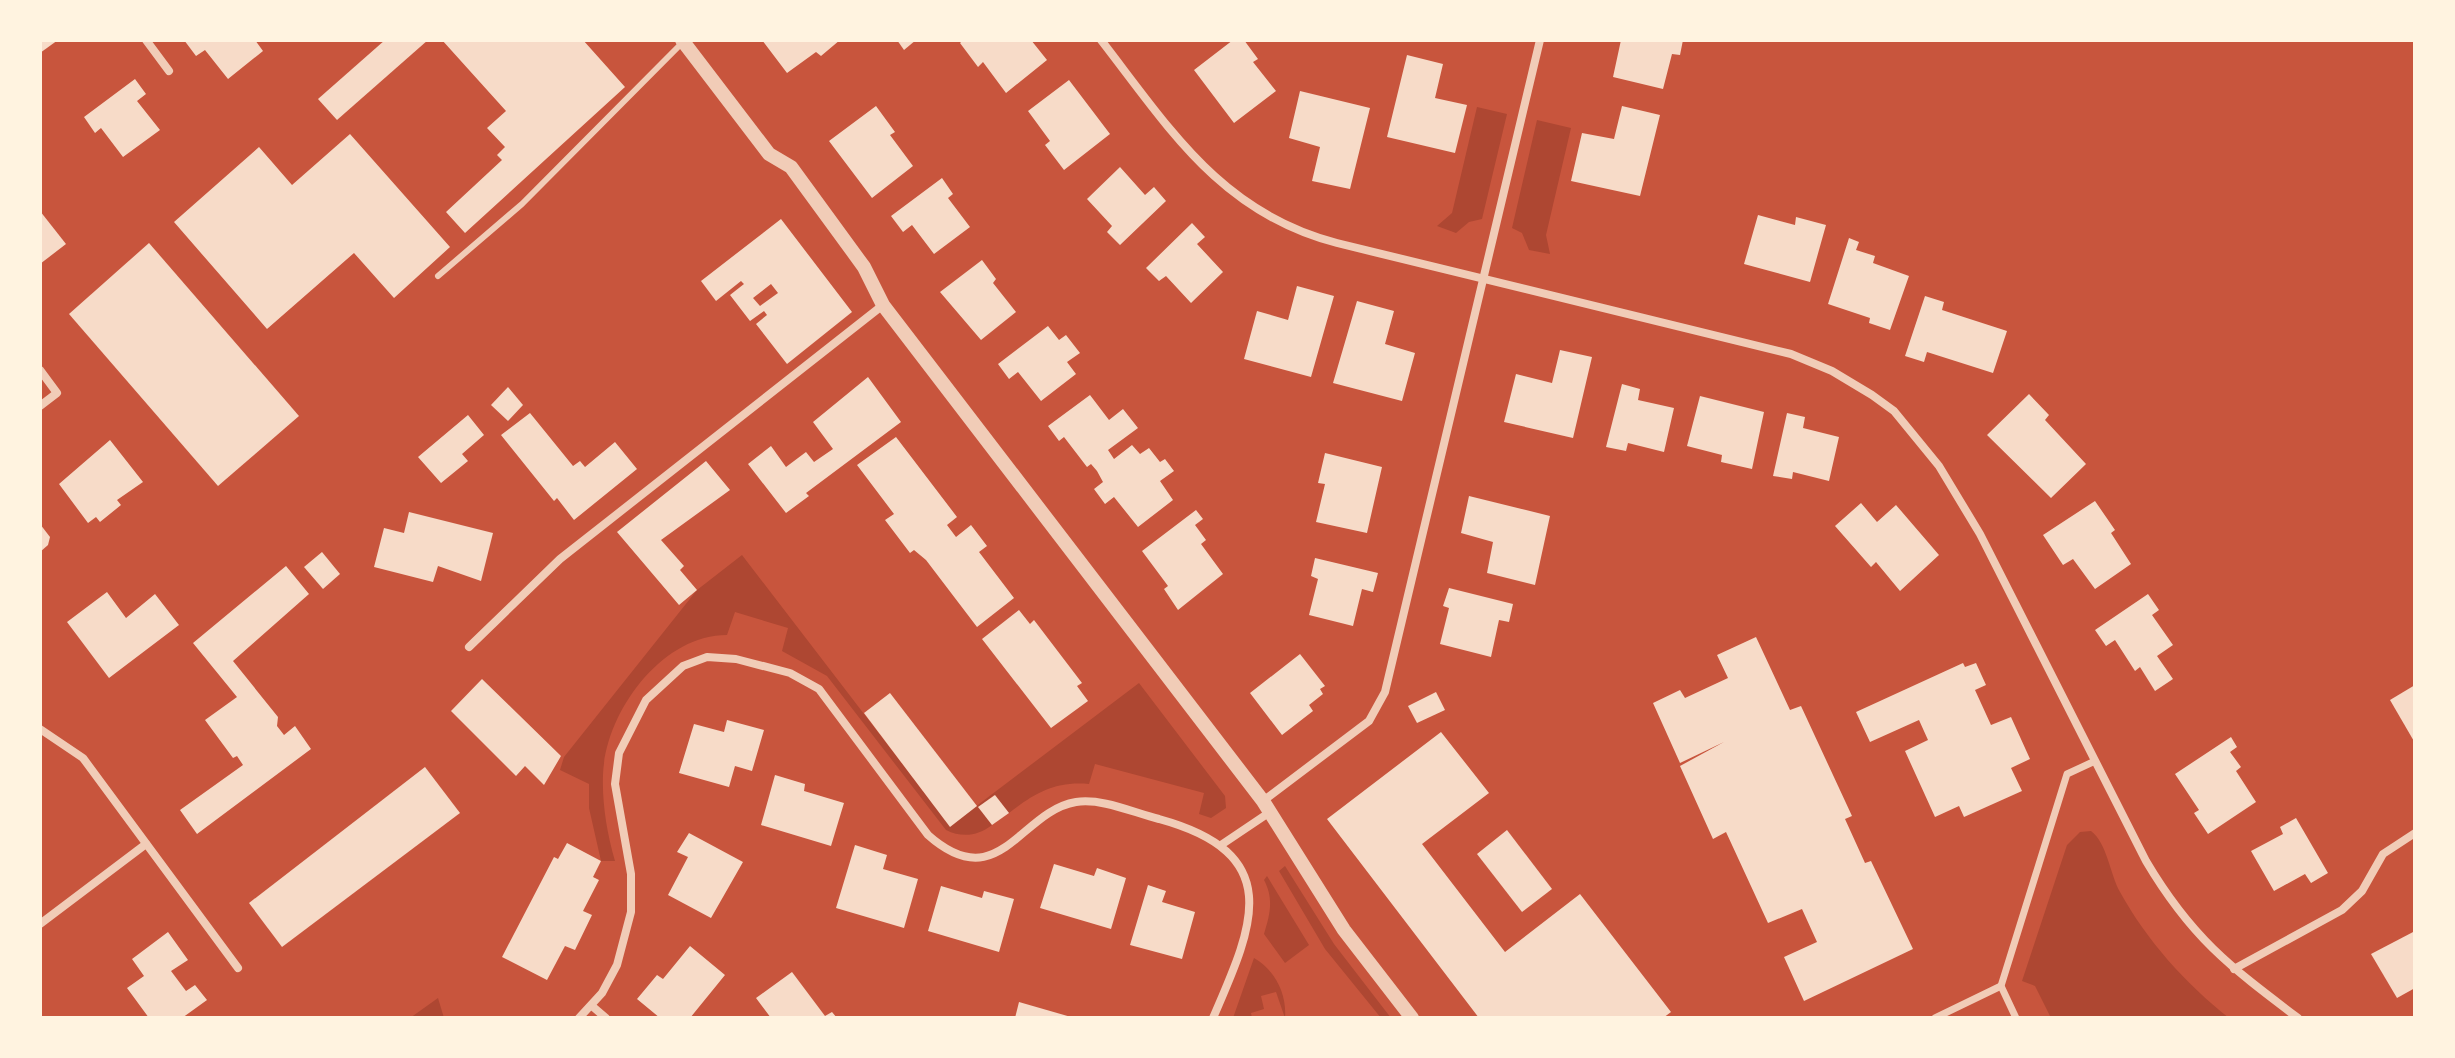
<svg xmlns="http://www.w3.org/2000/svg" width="2455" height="1058" font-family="'Golos Text',sans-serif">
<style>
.green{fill:#ae4732}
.building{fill:#f7dbc8;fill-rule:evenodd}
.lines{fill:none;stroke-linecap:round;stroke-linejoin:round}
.service{stroke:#f1ccb7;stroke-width:6}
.pedestrian{stroke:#f1ccb7;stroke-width:7}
.minor{stroke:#f1ccb7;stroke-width:8}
.tertiary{stroke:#f1ccb7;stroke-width:14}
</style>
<rect width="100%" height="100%" fill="#c8553d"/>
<!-- green -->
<g class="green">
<polygon points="1477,107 1507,114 1482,219 1469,222 1456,233 1437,226 1452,213"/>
<polygon points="1537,120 1571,128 1546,235 1550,254 1529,250 1522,233 1512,228"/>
<path d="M 742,555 L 950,826 L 1139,683 L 1225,796 L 1226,808 L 1211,818 L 1199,814 L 1204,793 L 1095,764 L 1089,784 C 1055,781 1035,793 1009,813 L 994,795 L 979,807 L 992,825 C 978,836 962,838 946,830 L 827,676 L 782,651 L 788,628 L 735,612 L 727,635 C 661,635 605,713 603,775 C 602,804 607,833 615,861 L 601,861 L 589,808 L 589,784 L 560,770 L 564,757 L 697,590 Z"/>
<path d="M 2091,831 C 2107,843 2110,874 2120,892 C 2147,941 2186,984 2229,1018 L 2051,1018 L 2035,986 L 2022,981 L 2067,845 L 2080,832 Z"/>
<polygon points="1285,866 1334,944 1391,1018 1381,1018 1325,949 1279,871"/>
<path d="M 1267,876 L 1309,945 L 1285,963 L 1264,934 C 1270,914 1274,899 1264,880 Z"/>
<path d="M 1254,958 C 1275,970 1287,994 1285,1018 L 1276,992 L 1261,996 L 1264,1009 L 1251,1013 L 1252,1018 L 1233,1018 Z"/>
<polygon points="438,998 444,1018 410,1018"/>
</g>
<!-- building -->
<g class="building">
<polygon points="40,40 58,40 40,53"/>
<polygon points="184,40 255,40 263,51 228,79 205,50 196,56"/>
<polygon points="385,40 428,40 337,120 318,99"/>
<polygon points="442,40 583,40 625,87 465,233 446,212 502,160 497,155 505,147 487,128 506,111"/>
<polygon points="762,40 840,40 821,56 816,52 787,73"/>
<polygon points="897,40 916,40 904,50"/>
<polygon points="963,40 1031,40 1047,60 1006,93 983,62 978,67 960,43"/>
<polygon points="1233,40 1244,40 1258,59 1253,62 1276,91 1234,123 1194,70"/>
<polygon points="1621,40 1683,40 1680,55 1672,54 1663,89 1613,77"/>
<polygon points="1407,55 1443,64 1435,98 1467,105 1455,153 1387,137"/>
<polygon points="135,79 146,94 137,101 160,130 123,157 101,128 95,133 84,117"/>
<polygon points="1069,80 1110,134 1064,170 1045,145 1050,141 1028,111"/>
<polygon points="1300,91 1370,108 1350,189 1312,181 1320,147 1289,138"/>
<polygon points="876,106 895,132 890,135 913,166 872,198 829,141"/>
<polygon points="1622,106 1660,115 1640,196 1571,181 1582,133 1614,139"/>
<polygon points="350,134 450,247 394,298 354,253 267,329 174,222 259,147 292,185"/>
<polygon points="1120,167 1145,195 1154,187 1166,201 1120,245 1107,232 1112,226 1087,199"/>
<polygon points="942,178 953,194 948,198 970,227 934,254 912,225 903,232 891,216"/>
<polygon points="40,211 66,244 40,264"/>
<polygon points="1758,215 1795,225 1796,217 1826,225 1810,282 1744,264"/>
<path d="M 781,219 L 852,312 L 787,364 L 756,324 L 767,315 L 764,311 L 750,321 L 730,295 L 744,284 L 741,281 L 716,301 L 701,281 ZM 771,284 L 778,293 L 760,306 L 753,298 Z"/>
<polygon points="1192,223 1205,237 1197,244 1223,272 1191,303 1166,276 1159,281 1146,268"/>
<polygon points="1849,238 1859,242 1856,250 1875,256 1873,263 1909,276 1890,330 1869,323 1870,318 1828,304"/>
<polygon points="149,243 299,416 218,486 69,314"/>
<polygon points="982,260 996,279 993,283 1016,312 981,340 940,292"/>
<polygon points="1297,286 1334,296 1311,377 1244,359 1257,311 1288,320"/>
<polygon points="1925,296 1944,302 1942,310 2007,331 1993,373 1927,352 1924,362 1905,356"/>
<polygon points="1357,301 1394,311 1385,344 1415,353 1402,401 1333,383"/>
<polygon points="1048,326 1059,340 1066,335 1080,353 1067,362 1076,374 1041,401 1018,372 1009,379 998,364"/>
<polygon points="1560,350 1592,357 1573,438 1504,422 1516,374 1552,383"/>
<polygon points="868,377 901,422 806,493 809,496 786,513 748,464 771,446 786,467 806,452 814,462 833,449 813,422"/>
<polygon points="1622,384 1640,389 1638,400 1674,408 1664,452 1628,443 1626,451 1606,447"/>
<polygon points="508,387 523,405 508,421 491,405"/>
<polygon points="2029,394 2049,415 2045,420 2086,464 2051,498 1987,435"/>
<polygon points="1090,395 1109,420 1123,409 1138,428 1108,450 1114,459 1132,445 1140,454 1149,448 1160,462 1165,459 1174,471 1160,481 1173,500 1138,527 1114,497 1105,504 1094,489 1103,482 1097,471 1091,464 1087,467 1064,437 1059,441 1048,426"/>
<polygon points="1700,396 1764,412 1752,469 1721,462 1722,455 1687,446"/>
<polygon points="530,413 573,466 580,461 585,467 615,442 637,469 574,520 557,498 554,501 501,435"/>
<polygon points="1787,413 1805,417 1803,428 1839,437 1829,481 1793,472 1792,479 1773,476"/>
<polygon points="468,415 484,435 462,454 468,461 441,483 418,457"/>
<polygon points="896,437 957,517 947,525 956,537 971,525 987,546 979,552 1014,598 977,627 926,560 914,550 910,553 885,520 894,514 857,465"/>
<polygon points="110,440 143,482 117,500 121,505 100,522 96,517 88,523 59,484"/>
<polygon points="1325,453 1382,467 1367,533 1316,522 1325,484 1318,483"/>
<polygon points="706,461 730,490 661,540 684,566 680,570 697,590 679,605 617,532"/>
<polygon points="1469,496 1550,516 1535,585 1487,573 1493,542 1461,533"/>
<polygon points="2095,501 2115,530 2111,533 2131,564 2095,589 2073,559 2063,565 2043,535"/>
<polygon points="1861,503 1877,522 1896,505 1939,555 1900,591 1876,562 1871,567 1835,526"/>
<polygon points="1196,510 1203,519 1195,525 1206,540 1201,544 1223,574 1178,610 1164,589 1168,586 1142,551"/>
<polygon points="409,512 493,533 481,581 438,566 433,582 374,567 384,528 404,533"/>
<polygon points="40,524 50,537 48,545 40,552"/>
<polygon points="322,552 340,574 323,589 304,567"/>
<polygon points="1315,558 1378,573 1373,592 1362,589 1353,626 1309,615 1318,579 1311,576"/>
<polygon points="286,566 309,594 233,661 278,717 277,726 284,735 295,726 311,749 197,834 180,810 243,765 237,756 233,758 205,720 237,697 193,643"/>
<polygon points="1449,588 1513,604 1509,622 1499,620 1491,657 1440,644 1449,608 1443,606"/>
<polygon points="107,592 126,618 155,594 179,625 109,678 67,622"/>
<polygon points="2148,594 2159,610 2152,615 2173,645 2157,656 2173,679 2155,691 2140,667 2135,671 2115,640 2106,646 2095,630"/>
<polygon points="1019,610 1030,624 1034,620 1082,683 1077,686 1088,701 1051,728 982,639"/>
<polygon points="1756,637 1790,710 1801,706 1852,816 1845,819 1865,863 1871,861 1913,949 1804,1001 1784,957 1817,942 1802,909 1768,923 1726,832 1713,839 1680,766 1724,742 1680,763 1653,703 1680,690 1685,698 1728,678 1717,655"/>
<polygon points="1300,654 1325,686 1320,689 1323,694 1309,705 1313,711 1282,735 1250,693"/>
<polygon points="1963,663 1965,667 1976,663 1986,685 1975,690 1991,725 2011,717 2030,759 2011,768 2022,791 1964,817 1959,806 1935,817 1905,751 1928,740 1919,720 1870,742 1856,712"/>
<polygon points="482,679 561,756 544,785 525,766 516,776 451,711"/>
<polygon points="2415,685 2415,743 2390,700"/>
<polygon points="1436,692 1445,710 1417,723 1408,706"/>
<polygon points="890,693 977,806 950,827 864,713"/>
<polygon points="727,720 764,730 752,771 735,766 729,787 679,773 694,724 724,732"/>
<polygon points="1441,732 1489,793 1422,844 1505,952 1580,894 1671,1012 1663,1018 1479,1018 1327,819"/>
<polygon points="2231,737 2237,747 2230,752 2241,767 2236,771 2256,802 2208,834 2194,813 2199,810 2175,774"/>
<polygon points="425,767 460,813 282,947 249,903"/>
<polygon points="775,775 805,784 804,791 844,803 831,846 761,825"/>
<polygon points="995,795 1009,813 992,825 978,807"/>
<polygon points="2296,818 2328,873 2311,883 2305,874 2274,891 2251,851 2283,834 2280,827"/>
<polygon points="1507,830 1552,889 1522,912 1477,854"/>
<polygon points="689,833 743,862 711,918 668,895 688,857 677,852"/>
<polygon points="567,843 601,861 593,877 599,880 583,911 592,915 575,950 565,946 547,980 502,957 554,857 558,859"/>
<polygon points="855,845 887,855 883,869 918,879 904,928 836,908"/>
<polygon points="1054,864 1094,876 1097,868 1126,878 1111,929 1040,908"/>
<polygon points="1148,885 1166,891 1162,902 1195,912 1182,959 1130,945"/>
<polygon points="941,886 982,898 984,891 1014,899 999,952 928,931"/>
<polygon points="2415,931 2415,988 2397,998 2371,954"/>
<polygon points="168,932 188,960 171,971 186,991 195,985 207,1000 182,1018 149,1018 127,988 144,976 132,959"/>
<polygon points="690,946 725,975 690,1018 660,1018 637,999 657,975 663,979"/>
<polygon points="792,972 825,1016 832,1012 837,1018 771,1018 756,998"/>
<polygon points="1019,1002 1071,1017 1071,1018 1015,1018"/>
</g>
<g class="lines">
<!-- service -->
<polyline class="service" points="438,276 522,204 682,43"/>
<!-- pedestrian -->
<g class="pedestrian">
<polyline points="1935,1018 2001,986"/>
<polyline points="2016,1018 2001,986 2067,774 2095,761"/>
</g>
<!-- minor -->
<g class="minor">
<polyline points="146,40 169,71"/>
<path d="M 1101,40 C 1170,129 1221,213 1337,243 L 1791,354 L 1832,371 L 1872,395 L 1894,411 L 1939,466 L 1980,534 L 2146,861 C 2191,937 2229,966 2298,1018"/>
<polyline points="40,370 57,393 40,406"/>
<polyline points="469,647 560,559 883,305"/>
<polyline points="40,729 83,758 238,968"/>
<polyline points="1263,801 1369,721 1385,692 1540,40"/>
<polyline points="1221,845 1270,812"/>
<polyline points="40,924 146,844"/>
<polyline points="2234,969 2342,910 2362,891 2383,854 2415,833"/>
<polyline points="592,1006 606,1018"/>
<path d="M 579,1018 L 602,993 L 617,965 L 631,912 L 631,874 L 615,784 L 619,753 L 646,700 L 683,666 L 707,657 L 736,659 L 790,673 L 819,689 L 928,835 C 999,898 1020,811 1076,802 C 1103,798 1134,813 1159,819 C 1286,854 1254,924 1213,1018"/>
</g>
<!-- tertiary -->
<polyline class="tertiary" points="682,40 769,154 791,167 864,267 883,305 1263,801 1344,930 1412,1018"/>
</g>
<!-- border -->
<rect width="2455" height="1058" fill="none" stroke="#fff3e0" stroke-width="84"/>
</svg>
